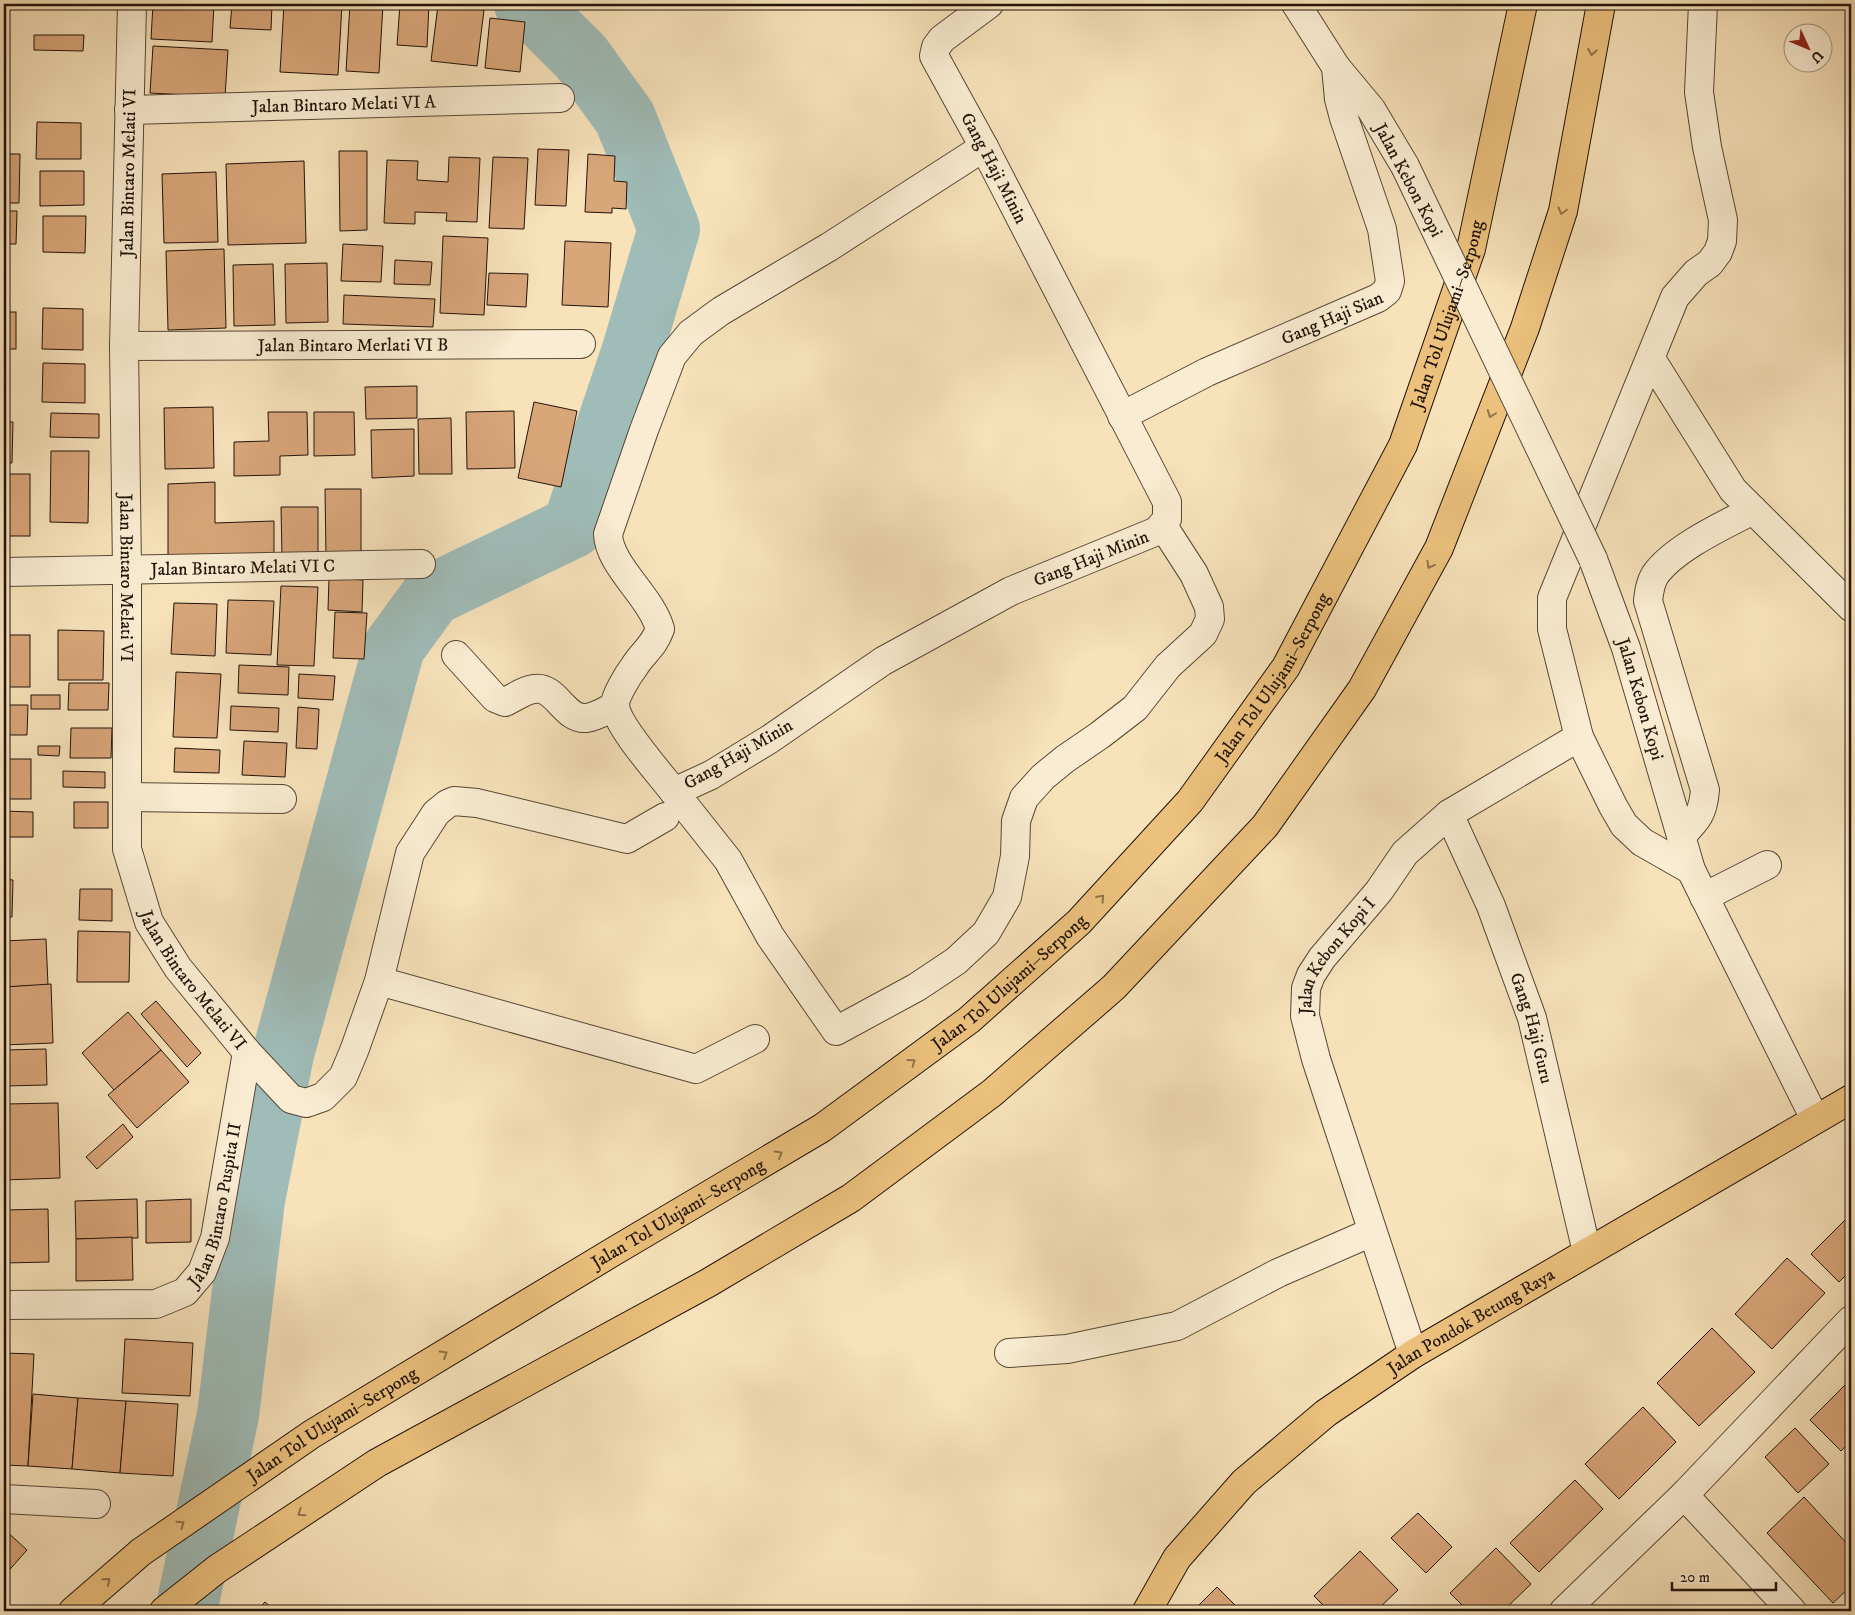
<svg xmlns="http://www.w3.org/2000/svg" width="1855" height="1615" font-family="'IM FELL DW Pica',serif">
<style>
.lines{fill:none;stroke-linecap:round;stroke-linejoin:round}
.river{stroke:#9fbcb8;stroke-width:62}
.building{fill:#d9a67a;stroke:#21130a}
.minor-casing{stroke:#564736;stroke-width:30}
.major-casing{stroke:#21130a;stroke-width:30}
.highway-casing{stroke:#21130a;stroke-width:30}
.minor{stroke:#faecd2;stroke-width:28}
.major{stroke:#ecc17d;stroke-width:28}
.highway{stroke:#ecc17d;stroke-width:28}
.minor-bridge-casing{stroke:#564736;stroke-width:30;stroke-linecap:butt}
.minor-bridge{stroke:#faecd2;stroke-width:28}
.oneway{stroke:#917349}
.labels{text-anchor:middle;stroke-width:4.5;stroke-linejoin:round;paint-order:stroke}
.street-label{font-size:18px;fill:#21130a;stroke:#faecd2}
</style>
<rect width="100%" height="100%" fill="#f7e2ba"/>
<filter id="stains"><feTurbulence type="fractalNoise" baseFrequency=".004" numOctaves="4"/><feColorMatrix values="0 0 0 0 .2 0 0 0 0 .09 0 0 0 0 .02 0 0 0 .5 -.17"/></filter>
<radialGradient id="worn" r=".72"><stop offset=".6" stop-color="#630" stop-opacity="0"/><stop offset="1" stop-color="#630" stop-opacity=".3"/></radialGradient>
<g class="lines">
<!-- river -->
<polyline class="river" points="186,1611 228,1415 254,1200 283,1054 394,647 432,595 573,527 632,353 669,229 625,118 581,57 532,8 525,4"/>
</g>
<!-- building -->
<g class="building">
<polygon points="4,4 7,4 6,39 4,39"/>
<polygon points="153,4 214,4 212,42 151,39"/>
<polygon points="232,4 272,4 271,30 230,28"/>
<polygon points="284,4 342,4 338,75 280,72"/>
<polygon points="350,4 383,4 379,73 346,71"/>
<polygon points="400,4 429,4 427,47 397,45"/>
<polygon points="438,5 484,10 477,66 431,61"/>
<polygon points="490,18 525,22 520,72 485,68"/>
<polygon points="34,35 84,35 83,51 34,50"/>
<polygon points="153,46 228,50 225,97 150,93"/>
<rect x="4" y="53" width="5" height="39"/>
<polygon points="4,100 7,100 6,131 4,131"/>
<polygon points="37,122 81,123 81,159 36,159"/>
<polygon points="538,149 569,150 566,206 535,205"/>
<polygon points="339,151 367,151 367,230 340,231"/>
<polygon points="4,154 20,154 19,203 4,203"/>
<polygon points="588,154 615,156 614,181 627,182 626,209 612,208 612,213 585,212"/>
<polygon points="449,157 480,158 477,222 446,221 447,213 415,212 415,224 384,223 387,160 418,161 417,180 448,182"/>
<polygon points="493,157 528,158 524,229 489,228"/>
<polygon points="304,161 306,243 228,245 226,164"/>
<polygon points="40,171 84,171 84,205 40,206"/>
<polygon points="216,172 218,242 164,243 162,174"/>
<polygon points="4,211 17,211 16,244 4,244"/>
<polygon points="43,216 86,216 85,253 43,252"/>
<polygon points="443,236 488,238 484,315 440,313"/>
<polygon points="565,241 611,243 608,307 562,305"/>
<polygon points="343,244 383,246 381,282 341,281"/>
<polygon points="224,249 226,328 168,330 166,251"/>
<polygon points="395,260 432,262 430,285 394,284"/>
<polygon points="327,263 328,322 286,323 285,264"/>
<polygon points="273,264 275,325 234,326 233,265"/>
<polygon points="489,273 528,274 526,307 487,305"/>
<polygon points="344,295 435,299 433,327 343,324"/>
<polygon points="43,308 83,309 83,350 42,349"/>
<rect x="4" y="312" width="12" height="37"/>
<polygon points="4,359 6,359 5,414 4,414"/>
<polygon points="43,363 85,364 85,403 42,402"/>
<polygon points="417,386 417,418 366,419 365,387"/>
<polygon points="534,402 577,411 561,487 518,478"/>
<polygon points="213,407 214,468 165,469 164,408"/>
<polygon points="514,411 515,468 467,469 466,412"/>
<polygon points="268,412 307,412 308,455 280,456 280,475 234,476 234,442 269,441"/>
<polygon points="314,412 354,412 355,455 314,456"/>
<polygon points="51,413 99,414 99,438 50,437"/>
<polygon points="451,418 452,474 419,474 418,419"/>
<polygon points="4,422 13,422 12,463 4,463"/>
<polygon points="414,429 414,476 372,478 371,430"/>
<polygon points="51,451 89,451 88,523 50,522"/>
<rect x="4" y="474" width="26" height="62"/>
<polygon points="215,482 215,523 274,521 274,558 168,561 168,484"/>
<polygon points="325,489 361,489 361,556 326,557"/>
<polygon points="281,507 318,507 318,556 282,557"/>
<polygon points="329,578 363,580 362,612 328,610"/>
<polygon points="281,586 318,587 314,666 277,665"/>
<polygon points="228,600 274,601 271,655 226,653"/>
<polygon points="174,603 217,604 215,656 171,654"/>
<polygon points="335,612 367,613 364,659 333,658"/>
<polygon points="58,630 104,631 103,680 58,680"/>
<rect x="4" y="635" width="26" height="52"/>
<polygon points="239,665 289,667 288,695 238,693"/>
<polygon points="176,672 221,674 217,738 173,737"/>
<polygon points="299,674 335,676 333,700 298,698"/>
<polygon points="69,683 109,683 108,710 68,710"/>
<rect x="31" y="695" width="29" height="14"/>
<polygon points="4,705 28,705 27,735 4,735"/>
<polygon points="231,706 279,708 278,732 230,730"/>
<polygon points="298,707 319,709 317,749 296,748"/>
<polygon points="71,728 112,728 111,758 70,758"/>
<polygon points="244,741 287,743 285,777 242,775"/>
<polygon points="38,746 60,746 59,756 38,755"/>
<polygon points="175,748 220,750 219,773 174,772"/>
<rect x="4" y="759" width="27" height="40"/>
<polygon points="63,771 105,772 105,788 63,787"/>
<rect x="74" y="802" width="34" height="26"/>
<polygon points="4,811 33,812 33,837 4,837"/>
<polygon points="4,879 13,880 12,917 4,917"/>
<polygon points="80,889 112,889 112,921 79,920"/>
<polygon points="78,931 130,932 129,982 77,982"/>
<polygon points="46,939 48,985 4,987 4,941"/>
<polygon points="51,984 53,1043 4,1045 4,987"/>
<polygon points="156,1001 201,1053 187,1067 141,1014"/>
<polygon points="128,1012 161,1050 114,1090 82,1053"/>
<polygon points="46,1049 47,1085 4,1086 4,1050"/>
<polygon points="161,1050 189,1082 137,1128 108,1095"/>
<polygon points="58,1103 60,1178 4,1180 4,1104"/>
<polygon points="123,1124 133,1137 97,1169 86,1157"/>
<polygon points="137,1199 138,1238 76,1239 75,1201"/>
<polygon points="191,1199 191,1242 146,1243 146,1201"/>
<polygon points="48,1209 49,1262 4,1263 4,1210"/>
<polygon points="1851,1214 1851,1270 1839,1282 1811,1254"/>
<polygon points="132,1237 133,1280 76,1281 76,1239"/>
<polygon points="1787,1258 1825,1293 1772,1349 1735,1314"/>
<polygon points="1712,1328 1755,1372 1699,1426 1657,1383"/>
<polygon points="125,1339 193,1343 190,1396 122,1393"/>
<polygon points="4,1353 34,1354 28,1466 4,1465"/>
<polygon points="1851,1379 1851,1441 1841,1451 1810,1420"/>
<polygon points="33,1394 78,1398 72,1469 28,1466"/>
<polygon points="78,1398 126,1401 120,1473 72,1469"/>
<polygon points="126,1401 178,1404 173,1476 120,1473"/>
<polygon points="1643,1407 1676,1442 1619,1499 1585,1464"/>
<polygon points="1795,1428 1829,1464 1798,1493 1765,1457"/>
<polygon points="1575,1480 1603,1509 1539,1572 1510,1543"/>
<polygon points="1804,1497 1851,1548 1851,1586 1833,1603 1767,1533"/>
<polygon points="1418,1513 1452,1547 1426,1573 1391,1538"/>
<polygon points="4,1529 27,1550 4,1576"/>
<polygon points="1496,1548 1531,1584 1503,1611 1468,1611 1450,1593"/>
<polygon points="1360,1551 1398,1590 1376,1611 1329,1611 1314,1596"/>
<polygon points="1217,1587 1241,1611 1194,1610"/>
<polygon points="265,1602 275,1611 256,1611"/>
</g>
<g class="lines">
<defs>
<g id="minor">
<path id="s1" d="M 132,4 L 124,346 L 127,569 L 127,849 L 149,922 L 178,968 L 247,1052 L 291,1099 L 306,1103 L 323,1097 L 343,1077 L 354,1051 L 379,981 L 410,853 L 436,813 L 447,804 L 454,801 L 477,803 L 627,839 L 665,817"/>
<path id="s2" d="M 989,4 L 942,39 L 936,47 L 934,56 L 984,147 L 1167,502 L 1167,519 L 1157,531 L 1011,591 L 883,661 L 770,739 L 711,775 L 674,792 L 728,860 L 770,936 L 836,1031 L 917,987 L 956,961 L 986,933 L 1007,897 L 1015,856 L 1016,821 L 1024,798 L 1043,777 L 1065,759 L 1100,735 L 1135,708 L 1168,666 L 1203,634 L 1210,619 L 1209,607 L 1194,574 L 1163,526"/>
<polyline points="1296,4 1336,67 1371,109 1405,166"/>
<path id="s3" d="M 129,110 L 560,98"/>
<path id="s4" d="M 124,346 L 581,344"/>
<polyline points="1651,359 1733,490 1851,607"/>
<path id="s5" d="M 1122,416 L 1207,372 L 1378,298 L 1387,291 L 1390,281 L 1382,229 L 1344,118 L 1339,99 L 1336,67"/>
<path id="s6" d="M 1593,559 L 1626,648 L 1691,870 L 1815,1119"/>
<path id="s7" d="M 4,572 L 421,564"/>
<path d="M 456,655 L 495,698 L 505,702 C 514,698 524,690 534,689 C 556,685 564,720 586,718 C 596,717 607,710 615,706"/>
<path d="M 674,792 C 661,775 616,725 615,705 C 615,696 628,675 634,667 C 643,652 653,648 660,629 C 651,596 609,566 608,534 L 644,430 L 672,356 L 691,333 L 721,311 L 829,247 L 984,147"/>
<polyline points="127,797 282,799"/>
<path id="s8" d="M 1449,814 L 1491,906 L 1532,1018 L 1587,1252"/>
<path d="M 1681,836 C 1698,819 1703,813 1705,790 L 1648,601 C 1649,592 1650,583 1655,575 C 1674,548 1724,525 1753,510"/>
<polyline points="1691,870 1642,842 1624,825 1613,806 1579,737 1552,629 1552,598 1675,297 1696,273 1710,263 1718,252 1722,241 1723,220 1707,147 1699,92 1703,4"/>
<polyline points="1704,897 1767,865"/>
<polyline points="379,981 696,1069 755,1039"/>
<path id="s9" d="M 4,1305 L 156,1304 L 185,1292 L 202,1272 L 215,1238 L 247,1052"/>
<polyline points="1009,1353 1067,1349 1177,1326 1278,1273 1372,1232"/>
<path id="s10" d="M 1413,1354 L 1316,1059 L 1305,1016 L 1306,988 L 1311,975 L 1322,958 L 1379,891 L 1405,853 L 1449,814 L 1579,737"/>
<polyline points="1684,1495 1851,1320"/>
<polyline points="4,1499 96,1504"/>
<polyline points="1564,1611 1684,1495 1792,1611"/>
</g>
<g id="major">
<path id="s11" d="M 1147,1611 L 1177,1558 L 1244,1482 L 1326,1413 L 1413,1354 L 1851,1099"/>
</g>
<g id="highway">
<path id="s12" d="M 73,1611 L 141,1552 L 312,1434 L 611,1253 L 822,1128 L 969,1020 L 1079,922 L 1190,801 L 1286,667 L 1403,445 L 1471,249 L 1523,4"/>
<polyline points="164,1611 217,1569 377,1463 708,1283 851,1198 992,1093 1114,987 1265,826 1362,689 1439,548 1525,328 1563,211 1601,4"/>
</g>
</defs>
<!-- minor casing -->
<use href="#minor" class="minor-casing"/>
<!-- major casing -->
<use href="#major" class="major-casing"/>
<!-- highway casing -->
<use href="#highway" class="highway-casing"/>
<!-- minor -->
<use href="#minor" class="minor"/>
<!-- major -->
<use href="#major" class="major"/>
<!-- highway -->
<use href="#highway" class="highway"/>
<defs>
<polyline id="minor-bridge" points="1405,166 1593,559"/>
</defs>
<!-- minor-bridge casing -->
<use href="#minor-bridge" class="minor-bridge-casing"/>
<!-- minor-bridge -->
<use href="#minor-bridge" class="minor-bridge"/>
</g>
<!-- one-way arrows -->
<defs><path id="oneway-chevron" d="M-2-3.5L2.5 0L-2 3.5" fill="none" stroke-width="1.6" stroke-linecap="round" stroke-linejoin="round" transform="scale(1.25)"/></defs>
<g class="oneway">
<use href="#oneway-chevron" transform="translate(1592 52) rotate(100)"/>
<use href="#oneway-chevron" transform="translate(1562 211) rotate(105)"/>
<use href="#oneway-chevron" transform="translate(1491 414) rotate(111)"/>
<use href="#oneway-chevron" transform="translate(1430 565) rotate(119)"/>
<use href="#oneway-chevron" transform="translate(1101 898) rotate(-48)"/>
<use href="#oneway-chevron" transform="translate(912 1062) rotate(-36)"/>
<use href="#oneway-chevron" transform="translate(779 1154) rotate(-30)"/>
<use href="#oneway-chevron" transform="translate(444 1354) rotate(-31)"/>
<use href="#oneway-chevron" transform="translate(301 1513) rotate(146)"/>
<use href="#oneway-chevron" transform="translate(181 1524) rotate(-35)"/>
<use href="#oneway-chevron" transform="translate(107 1581) rotate(-41)"/>
</g>
<g class="labels">
<!-- street labels -->
<g class="street-label">
<text dy="6" stroke="none"><textPath href="#s3" startOffset="215">Jalan Bintaro Melati VI A</textPath></text>
<text dy="6" stroke="none"><textPath href="#s2" startOffset="205">Gang Haji Minin</textPath></text>
<text transform="translate(128 173) rotate(-89)" y="6">Jalan Bintaro Melati VI</text>
<text transform="translate(1409 180) rotate(62)" y="6">Jalan Kebon Kopi</text>
<text dy="6" stroke="none"><textPath href="#s12" startOffset="1940">Jalan Tol Ulujami–Serpong</textPath></text>
<text dy="6" stroke="none"><textPath href="#s5" startOffset="232">Gang Haji Sian</textPath></text>
<text dy="6" stroke="none"><textPath href="#s4" startOffset="229">Jalan Bintaro Merlati VI B</textPath></text>
<text transform="translate(1091 558) rotate(-22)" y="6">Gang Haji Minin</text>
<text dy="6" stroke="none"><textPath href="#s7" startOffset="239">Jalan Bintaro Melati VI C</textPath></text>
<text dy="6" stroke="none"><textPath href="#s1" startOffset="574">Jalan Bintaro Melati VI</textPath></text>
<text dy="6" stroke="none"><textPath href="#s12" startOffset="1535">Jalan Tol Ulujami–Serpong</textPath></text>
<text dy="6" stroke="none"><textPath href="#s6" startOffset="148">Jalan Kebon Kopi</textPath></text>
<text transform="translate(738 754) rotate(-30)" y="6">Gang Haji Minin</text>
<text dy="6" stroke="none"><textPath href="#s10" startOffset="425">Jalan Kebon Kopi I</textPath></text>
<text dy="6" stroke="none"><textPath href="#s1" startOffset="994">Jalan Bintaro Melati VI</textPath></text>
<text dy="6" stroke="none"><textPath href="#s12" startOffset="1130">Jalan Tol Ulujami–Serpong</textPath></text>
<text dy="6" stroke="none"><textPath href="#s8" startOffset="230">Gang Haji Guru</textPath></text>
<text dy="6" stroke="none"><textPath href="#s9" startOffset="278">Jalan Bintaro Puspita II</textPath></text>
<text dy="6" stroke="none"><textPath href="#s12" startOffset="725">Jalan Tol Ulujami–Serpong</textPath></text>
<text dy="6" stroke="none"><textPath href="#s11" startOffset="441">Jalan Pondok Betung Raya</textPath></text>
<text dy="6" stroke="none"><textPath href="#s12" startOffset="320">Jalan Tol Ulujami–Serpong</textPath></text>
</g>
</g>
<!-- margin -->
<rect width="1855" height="1615" fill="none" stroke="#f7e2ba" stroke-width="20"/>
<rect x="5" y="5" width="1845" height="1605" fill="none" stroke="#21130a" stroke-width="2.5"/>
<rect x="10" y="10" width="1835" height="1595" fill="none" stroke="#21130a"/>
<!-- north arrow -->
<g transform="translate(1808 48) rotate(134)"><circle r="24" fill="#faecd2" stroke="#a39582"/>
<path d="M0-4L9 19L0 12L-9 19Z" fill="#8f2418"/>
<text y="-8" font-size="14" font-weight="bold" text-anchor="middle" fill="#21130a">U</text>
</g>
<!-- scale -->
<path d="M1672 1582v8h104v-8" fill="none" stroke="#21130a" stroke-width="2.5"/>
<text x="1680" y="1582" font-size="15" fill="#21130a" stroke="#faecd2" stroke-width="4" paint-order="stroke">20 m</text>
<rect width="100%" height="100%" filter="url(#stains)"/>
<rect width="100%" height="100%" fill="url(#worn)"/>
</svg>
